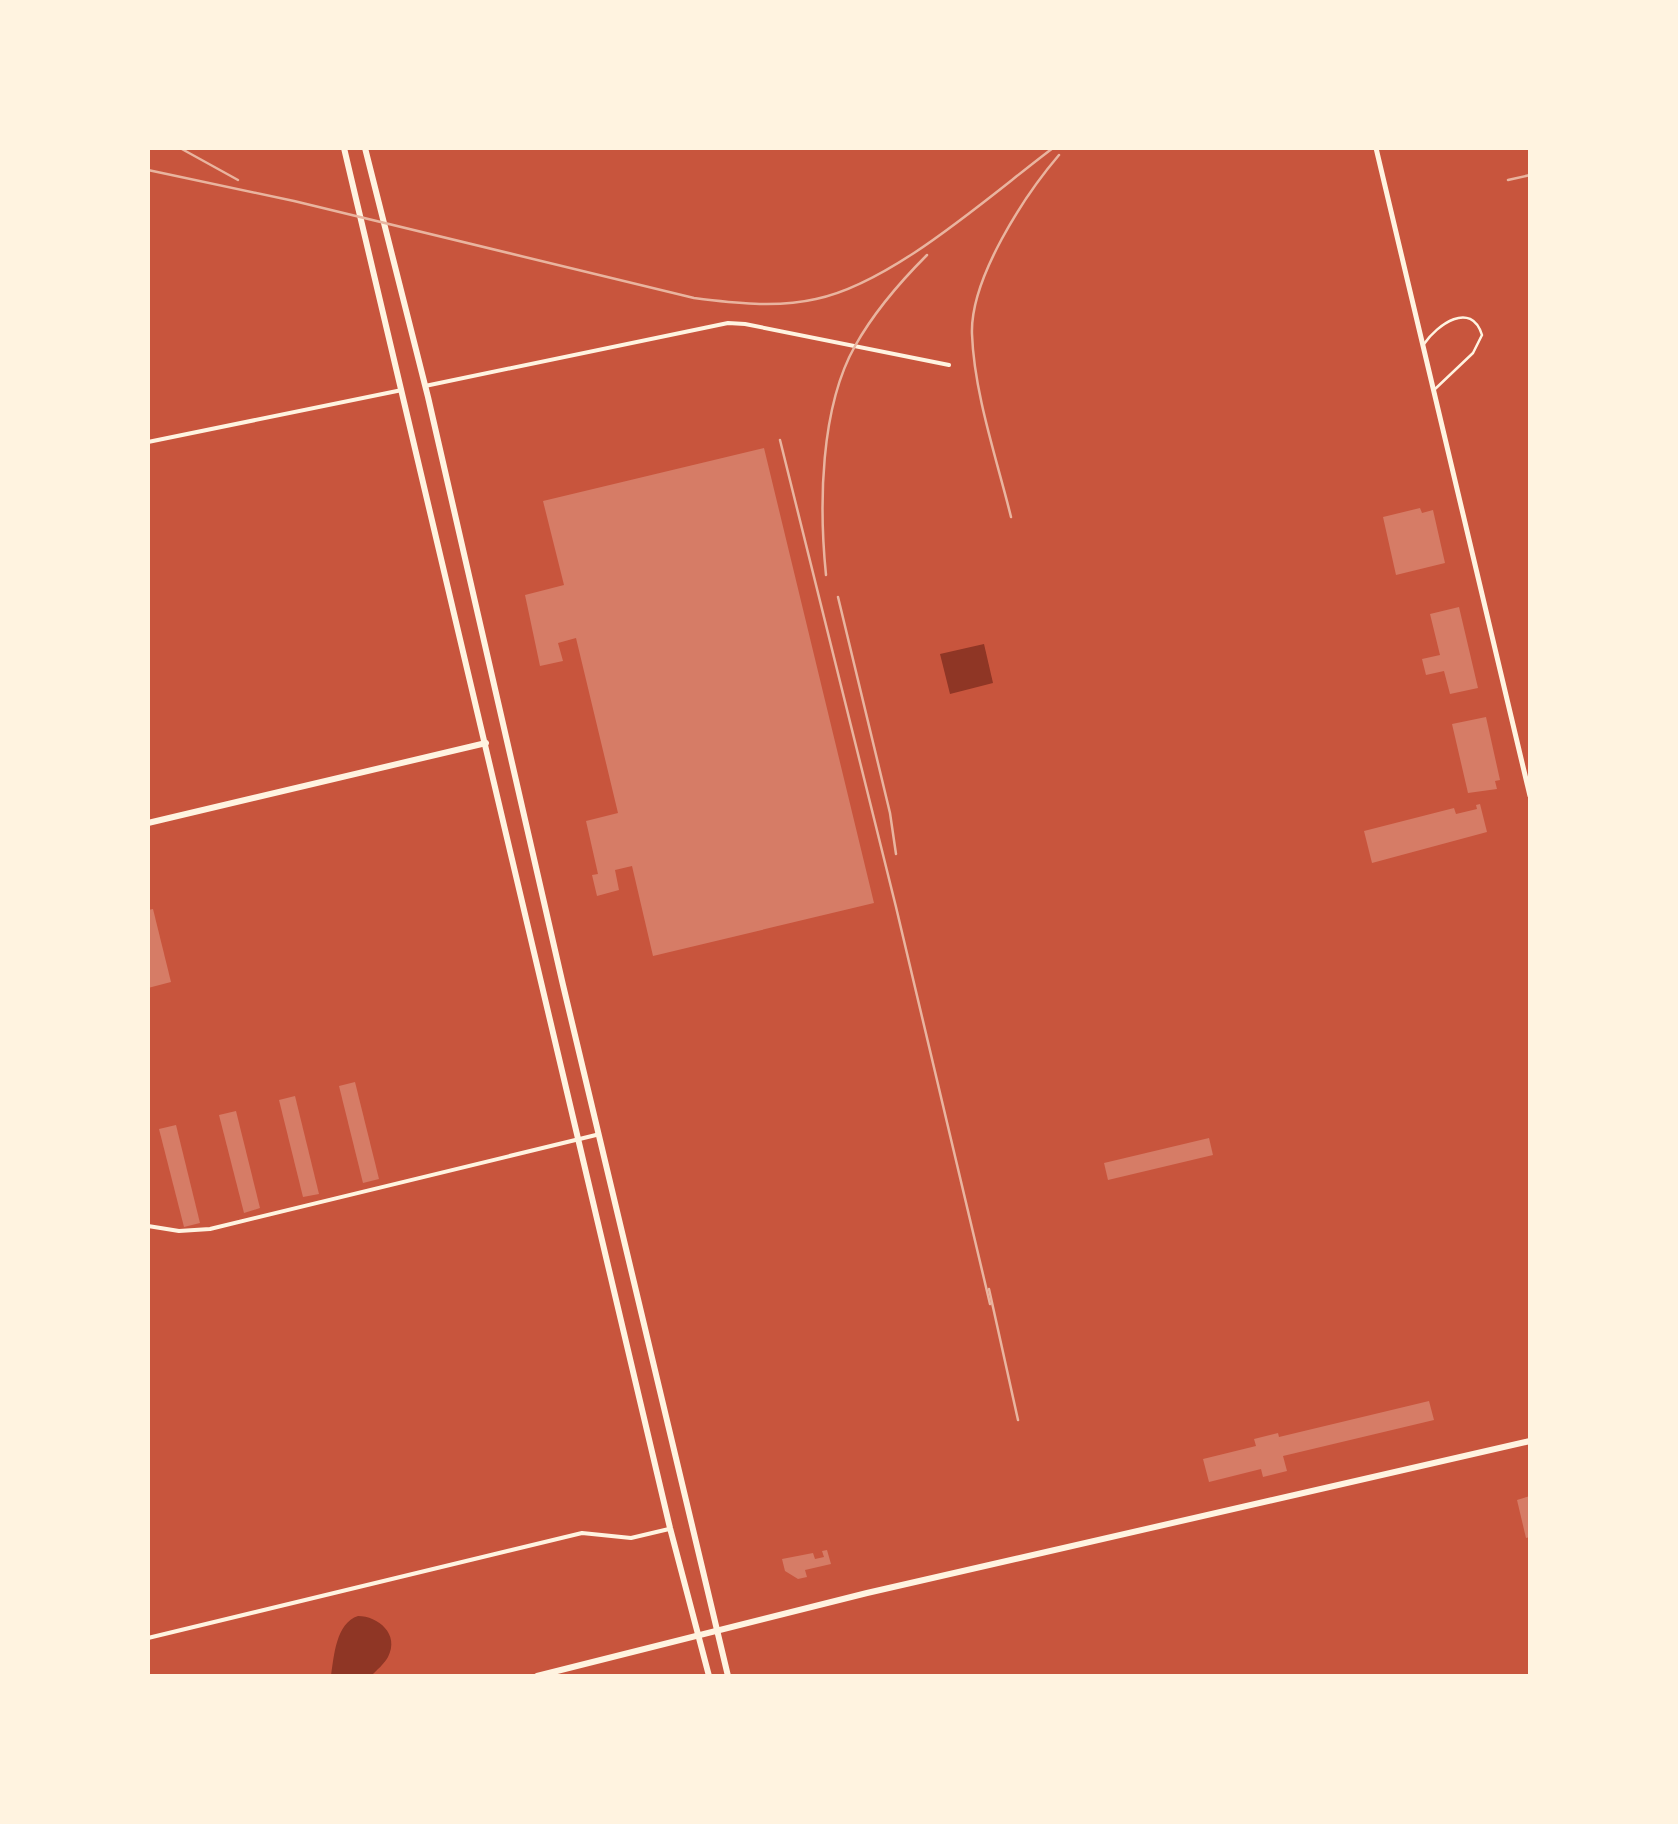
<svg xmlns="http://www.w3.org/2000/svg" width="1678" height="1824" font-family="'PT Sans Narrow',sans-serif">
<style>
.water{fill:#8f3625}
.building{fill:#d67c66}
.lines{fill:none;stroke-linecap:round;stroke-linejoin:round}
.service{stroke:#fff3e0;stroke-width:2.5}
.minor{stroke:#fff3e0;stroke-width:4}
.tertiary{stroke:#fff3e0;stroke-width:5}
.secondary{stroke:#fff3e0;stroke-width:6}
.primary{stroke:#fff3e0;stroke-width:6}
.rail{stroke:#e9b49f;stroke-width:2.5}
</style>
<rect width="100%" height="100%" fill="#c8553d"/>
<!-- water -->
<g class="water">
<polygon points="984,644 993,683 950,694 940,654"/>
<path d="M 358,1616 C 378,1616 400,1634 388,1657 C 385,1663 376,1671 371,1676 L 331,1676 C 334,1656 336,1623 358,1616 Z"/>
</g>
<!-- building -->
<g class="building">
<polygon points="764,448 874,903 653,956 632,866 615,870 619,890 597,896 592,875 598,874 586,821 618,813 576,638 558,643 563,661 540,666 536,647 525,595 564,585 543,501"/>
<polygon points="1420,508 1422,513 1433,510 1445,563 1396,575 1383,517"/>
<polygon points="1459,607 1478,688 1450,694 1444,671 1426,675 1422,659 1440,655 1430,614"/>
<polygon points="1486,717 1500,780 1495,781 1497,789 1468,793 1452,724"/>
<polygon points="1480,804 1487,832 1372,863 1364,831 1454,808 1456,814 1477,809 1476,805"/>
<polygon points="153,909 171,982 148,988 148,910"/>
<polygon points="355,1082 379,1179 363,1183 339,1086"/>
<polygon points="295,1096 319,1194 303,1197 279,1100"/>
<polygon points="236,1111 260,1208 244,1213 219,1115"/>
<polygon points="176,1125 200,1223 184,1227 159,1129"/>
<polygon points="1209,1138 1213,1155 1108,1180 1104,1163"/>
<polygon points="1429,1401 1434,1420 1283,1456 1287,1471 1263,1477 1261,1469 1209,1482 1203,1459 1256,1446 1254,1439 1278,1433 1279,1437"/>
<polygon points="1530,1496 1530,1537 1526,1538 1517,1500"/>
<polygon points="827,1550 831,1564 805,1570 807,1577 798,1579 785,1571 782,1559 813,1553 815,1559 824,1557 822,1551"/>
</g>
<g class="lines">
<!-- service -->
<path class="service" d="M 1424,344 C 1437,325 1471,300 1482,335 L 1473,353 L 1434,390"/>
<!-- minor -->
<g class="minor">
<polyline points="425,386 728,323 745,324 949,365"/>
<polyline points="148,442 402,390"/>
<polyline points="148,1226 179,1231 210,1229 596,1135"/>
<polyline points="148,1638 582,1533 631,1538 669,1529"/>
</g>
<!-- tertiary -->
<polyline class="tertiary" points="1376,148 1530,796"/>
<!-- secondary -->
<g class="secondary">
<polyline points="148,823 486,743"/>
<polyline points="537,1676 867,1593 1530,1441"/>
</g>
<!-- primary -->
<g class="primary">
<polyline points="344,148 670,1528 709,1676"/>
<polyline points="365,148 428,397 563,985 728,1676"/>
</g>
<!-- rail -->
<g class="rail">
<polyline points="180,148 238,180"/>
<path d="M 148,170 L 294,201 L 694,298 C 733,303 777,308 816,299 C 893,283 989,196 1053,148"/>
<polyline points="1508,180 1530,175"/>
<polyline points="780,440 896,907 990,1304"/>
<path d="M 1011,517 C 997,460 974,393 972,334 C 970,279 1024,196 1059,155"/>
<path d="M 826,575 C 819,506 820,408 855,346 C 874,312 900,282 927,255"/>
<polyline points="838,597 890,813 896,854"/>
<polyline points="989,1289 1018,1420"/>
</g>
</g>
<!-- border -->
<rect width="1678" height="1824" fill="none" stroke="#fff3e0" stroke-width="300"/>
</svg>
